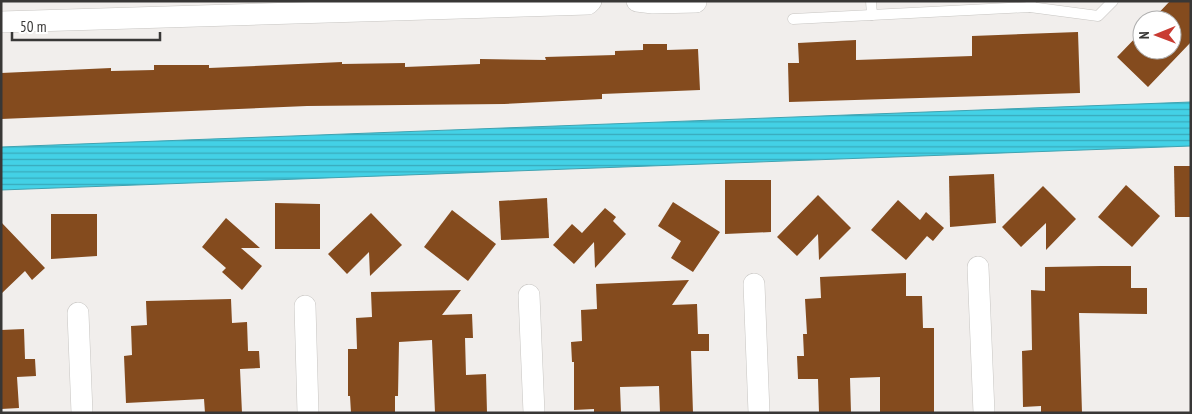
<svg xmlns="http://www.w3.org/2000/svg" width="1192" height="414" font-family="'PT Sans Narrow',sans-serif">
<style>
.water{fill:url(#water-rules);stroke:#40a3b1}
.building{fill:#844b1e}
.lines{fill:none;stroke-linecap:round;stroke-linejoin:round}
.lane-casing{stroke:#c7c5c2;stroke-width:11}
.street-casing{stroke:#c7c5c2;stroke-width:22}
.lane{stroke:#fff;stroke-width:10}
.street{stroke:#fff;stroke-width:21}
</style>
<defs>
<pattern id="water-rules" width="6" height="5" patternUnits="userSpaceOnUse" patternTransform="scale(1.25)"><rect width="6" height="5" fill="#43d1e6"/><path d="M0 2.5h6" fill="none" stroke="#39aabb"/></pattern>
</defs>
<rect width="100%" height="100%" fill="#f1eeec"/>
<!-- water -->
<polygon class="water" points="1191,102 1191,146 1,190 1,147"/>
<!-- building -->
<g class="building">
<polygon points="1170,1 1191,1 1191,42 1148,87 1117,57 1142,31 1142,50 1172,50 1172,20 1152,20"/>
<polygon points="1078,32 1080,93 789,102 788,63 799,63 798,43 856,40 856,60 972,56 972,36"/>
<polygon points="643,44 667,44 667,50 698,49 700,90 602,94 602,99 504,104 307,106 1,119 1,73 111,68 111,71 154,70 154,65 209,65 209,68 342,62 342,64 405,63 405,67 480,64 480,59 546,60 545,57 615,55 615,51 643,50"/>
<polygon points="1174,166 1191,166 1191,217 1175,217"/>
<polygon points="994,174 996,223 950,227 949,176"/>
<polygon points="725,180 771,180 771,232 725,234"/>
<polygon points="1126,185 1160,216 1132,247 1098,217"/>
<polygon points="1043,186 1076,219 1046,250 1046,223 1021,247 1002,227"/>
<polygon points="818,195 851,228 819,260 818,234 797,256 777,237"/>
<polygon points="547,198 549,238 501,240 499,201"/>
<polygon points="898,200 920,220 926,212 944,228 933,241 927,236 906,260 871,230"/>
<polygon points="673,202 720,232 693,272 671,258 681,241 658,226"/>
<polygon points="275,203 320,204 320,249 275,249"/>
<polygon points="605,208 616,217 613,221 626,234 595,268 594,242 574,264 553,245 572,224 582,233"/>
<polygon points="452,210 496,244 468,281 424,247"/>
<polygon points="371,213 402,245 370,276 369,252 347,274 328,254"/>
<polygon points="51,214 97,214 97,256 51,259"/>
<polygon points="226,218 260,248 241,248 262,266 242,290 222,272 226,268 202,247"/>
<polygon points="1,222 45,268 32,280 25,271 1,294"/>
<polygon points="1101,266 1131,266 1131,288 1147,288 1147,314 1079,313 1082,413 1041,413 1041,406 1023,407 1022,351 1032,350 1031,290 1045,291 1045,267"/>
<polygon points="906,273 906,296 922,296 923,328 934,328 934,413 880,413 880,377 850,378 851,413 819,413 818,379 798,379 797,356 804,356 803,334 807,334 805,299 821,298 820,277"/>
<polygon points="689,280 672,305 697,304 698,334 709,334 709,351 691,351 693,413 660,413 659,386 620,387 621,413 594,413 594,409 574,410 574,362 572,362 571,342 582,341 581,310 597,309 596,284"/>
<polygon points="461,290 442,315 472,314 473,338 465,338 466,375 486,374 487,413 435,413 432,340 399,342 398,396 395,396 395,413 351,413 350,396 348,396 348,349 357,349 356,318 372,317 371,292"/>
<polygon points="231,299 232,323 247,322 248,351 259,351 260,368 240,369 242,413 205,413 204,399 126,403 124,356 132,355 131,326 147,325 146,301"/>
<polygon points="24,329 25,359 35,359 36,376 17,377 19,408 1,409 1,330"/>
</g>
<g class="lines">
<defs>
<g id="lane">
<polyline points="871,1 872,15"/>
<polyline points="1031,1 1030,7 1098,16 1113,1"/>
<polyline points="793,19 1030,7"/>
</g>
<g id="street">
<polyline points="637,1 653,3 696,2"/>
<polyline points="1,22 588,4 591,1"/>
<polyline points="978,267 984,413"/>
<polyline points="754,284 759,413"/>
<polyline points="529,295 534,413"/>
<polyline points="305,306 308,413"/>
<polyline points="78,313 82,413"/>
</g>
</defs>
<!-- lane casing -->
<use href="#lane" class="lane-casing"/>
<!-- street casing -->
<use href="#street" class="street-casing"/>
<!-- lane -->
<use href="#lane" class="lane"/>
<!-- street -->
<use href="#street" class="street"/>
</g>
<!-- border -->
<rect width="1192" height="414" fill="none" stroke="#383736" stroke-width="5"/>
<!-- north arrow -->
<g transform="translate(1157 35) rotate(269)"><circle r="24" fill="#ffffff" stroke="#afafaf"/>
<path d="M0-4L9 19L0 12L-9 19Z" fill="#c93b32"/>
<text y="-8" font-size="14" font-weight="bold" text-anchor="middle" fill="#383736">N</text>
</g>
<!-- scale -->
<path d="M12 32v8h148v-8" fill="none" stroke="#383736" stroke-width="2.5"/>
<text x="20" y="32" font-size="15" fill="#383736" stroke="#ffffff" stroke-width="4" paint-order="stroke">50 m</text>
</svg>
